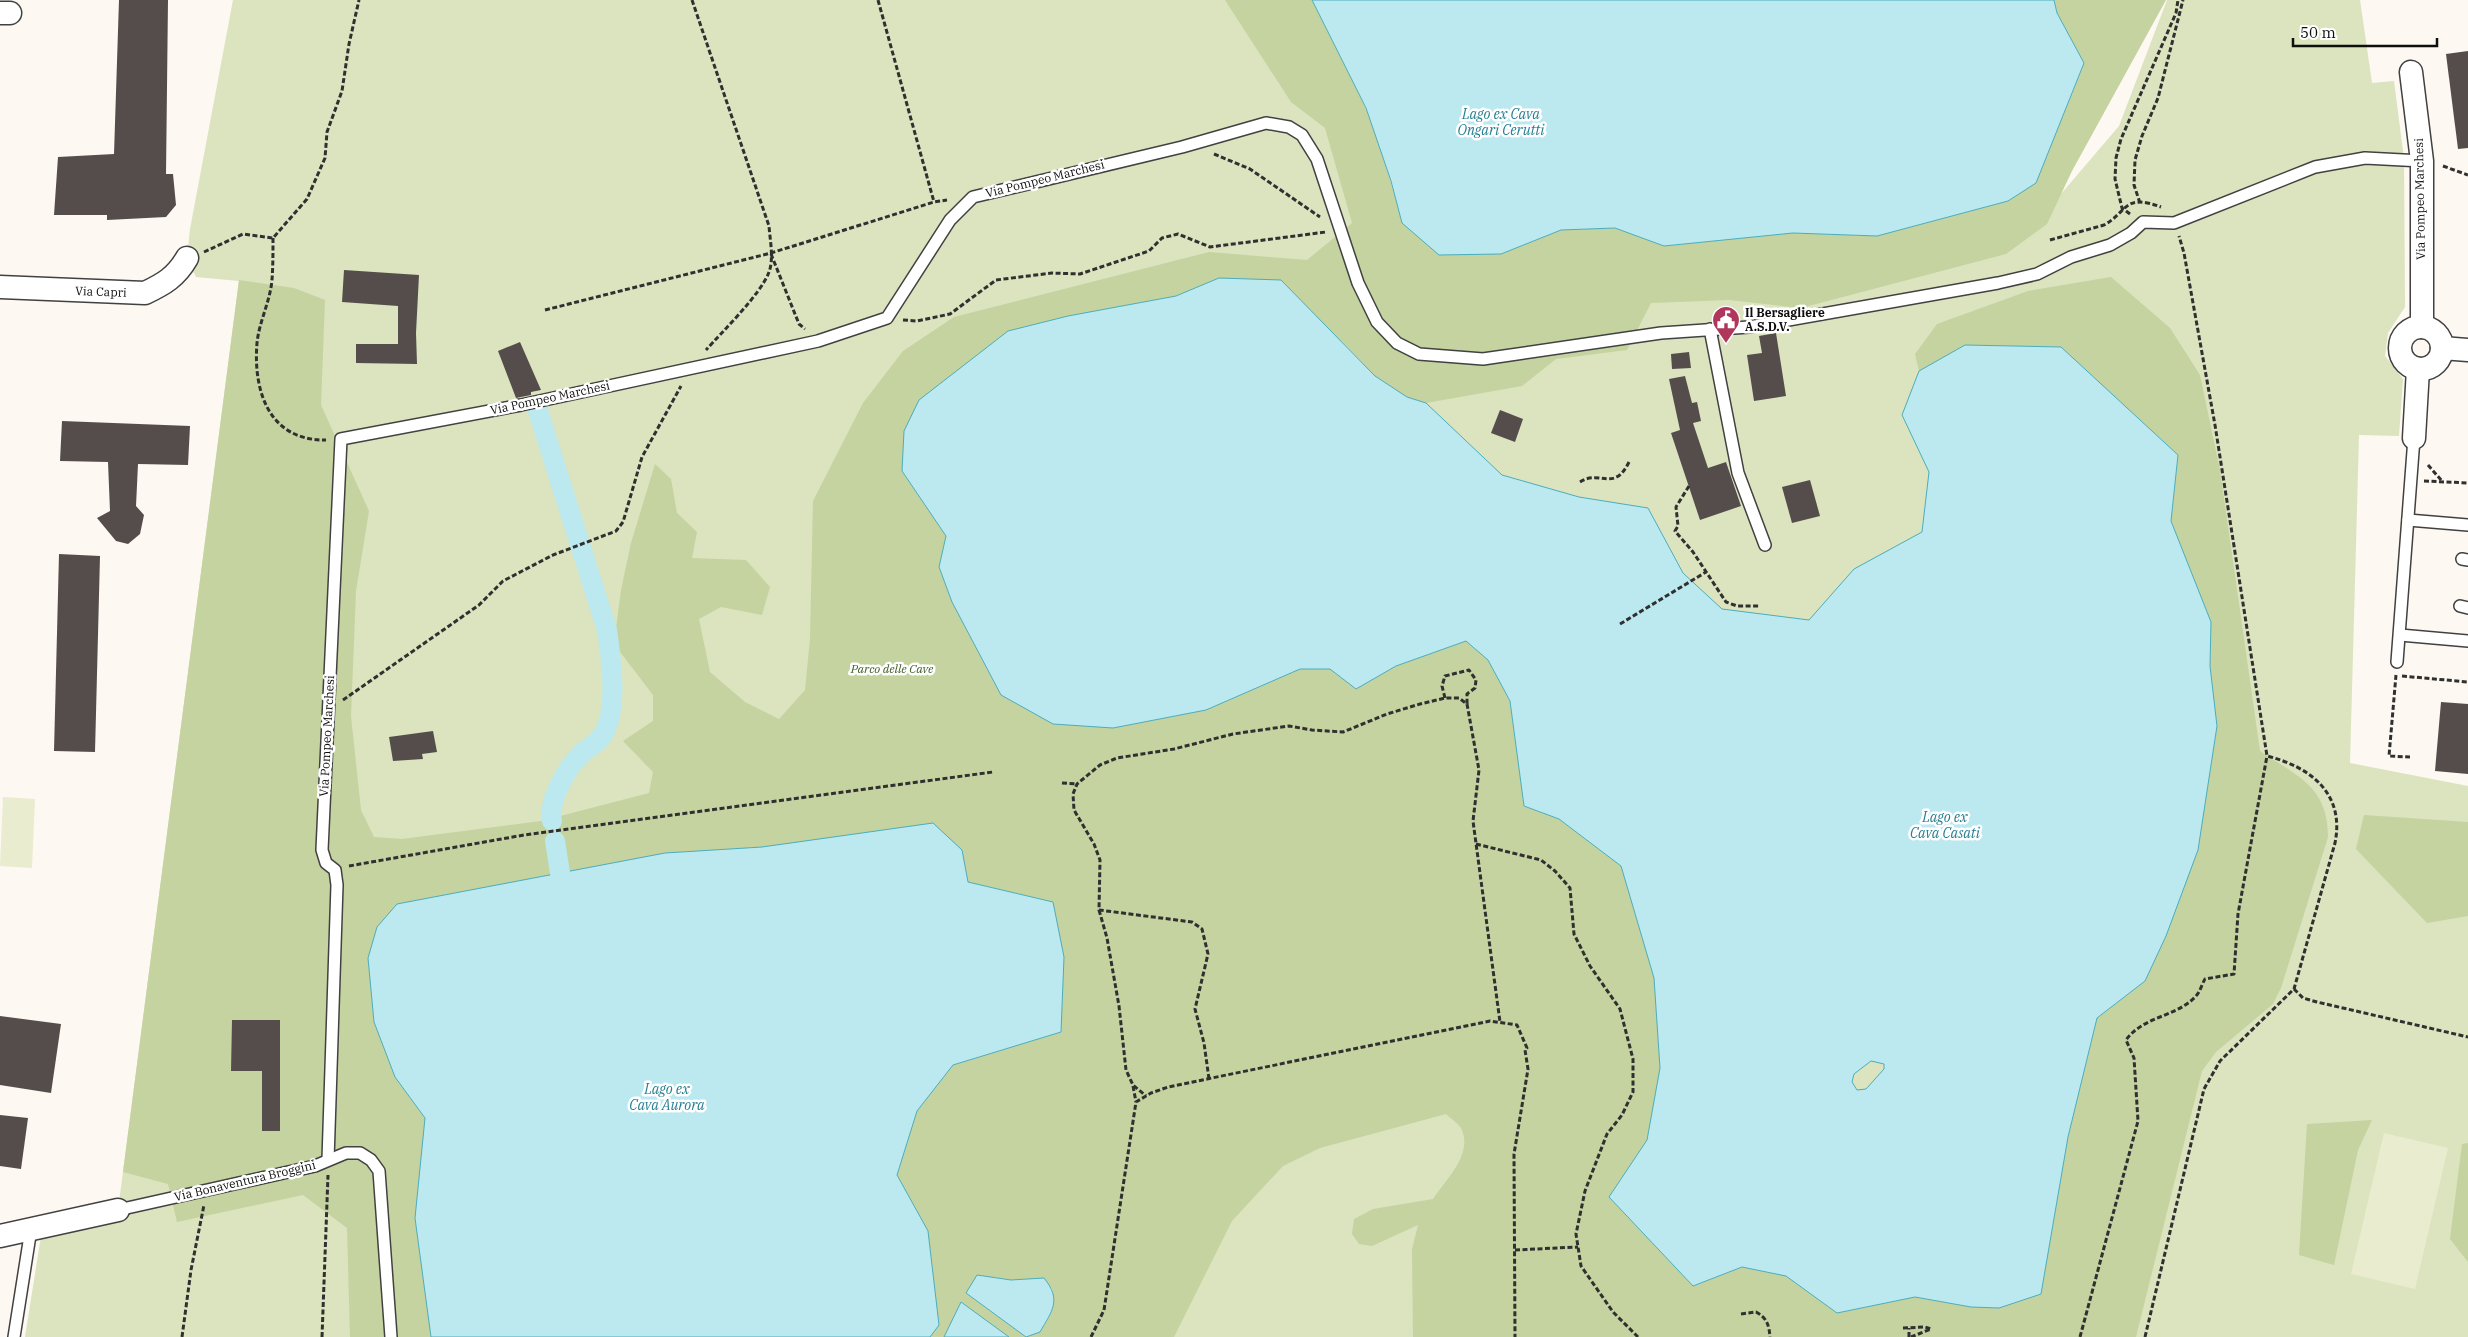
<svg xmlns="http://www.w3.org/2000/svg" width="2468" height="1337" font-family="'IBM Plex Serif',serif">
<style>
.green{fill:#dbe4be}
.forest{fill:#c4d39f}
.pitch{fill:#eaeccf}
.water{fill:#bbe9ef;stroke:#4badbd;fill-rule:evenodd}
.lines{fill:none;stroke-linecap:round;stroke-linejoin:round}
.canal{stroke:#bbe9ef;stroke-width:20}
.building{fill:#554d4c}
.lane-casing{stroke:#414141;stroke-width:14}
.street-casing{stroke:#414141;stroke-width:25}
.path{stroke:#303030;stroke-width:3;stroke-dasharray:5 2.5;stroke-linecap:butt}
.lane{stroke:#fff;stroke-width:11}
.street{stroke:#fff;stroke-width:22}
.labels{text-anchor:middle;stroke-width:5;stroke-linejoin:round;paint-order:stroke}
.street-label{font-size:12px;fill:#0e0e0e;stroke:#fff}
.poi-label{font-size:12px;font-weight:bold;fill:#0e0e0e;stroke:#fff;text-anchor:start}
.park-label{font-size:12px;font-style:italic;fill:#405e26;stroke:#fff}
.water-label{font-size:14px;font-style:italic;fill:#267e91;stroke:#fff}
</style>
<rect width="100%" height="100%" fill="#fdf8f1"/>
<!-- green -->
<polygon class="green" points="233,0 1261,0 2061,194 2119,126 2167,0 2360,0 2372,83 2394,81 2404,159 2405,307 2388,333 2385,356 2403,379 2399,436 2359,435 2350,763 2468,786 2468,1337 25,1337 41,1236 118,1210 239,281 196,277 187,258 190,229"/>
<!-- forest -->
<g class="forest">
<path d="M 1225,0 L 1312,0 C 1354,68 1382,145 1402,223 L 1501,254 L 1561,230 L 1615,228 L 1664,246 L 1793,233 L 1877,236 L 2008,201 L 2067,105 L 2084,63 L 2057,13 L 2054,0 L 2166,0 L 2072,171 L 2047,224 L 2006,254 L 1801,308 L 1729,300 L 1651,303 L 1627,350 L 1556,359 L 1522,386 L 1426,403 L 1407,397 L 1375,376 L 1343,342 L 1219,278 L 1176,296 L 1068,316 L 1008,331 L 904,431 L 902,471 L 946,536 L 939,567 L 952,602 L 1001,695 L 1113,728 L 1206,710 L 1300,669 L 1330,669 L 1356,689 L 1396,666 L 1466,641 L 1488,660 L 1510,702 L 1524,806 L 1559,819 L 1621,866 L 1654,978 L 1660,1068 L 1647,1140 L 1609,1197 L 1693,1286 L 1742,1267 L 1786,1276 L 1837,1313 L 1915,1297 L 1971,1307 L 2068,1137 L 2097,1018 L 2145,981 L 2210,666 L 2211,622 L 2171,521 L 2178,455 L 2061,347 L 1965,345 L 1919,371 L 1915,354 L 1937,324 L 2028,291 L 2111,277 L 2170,328 L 2200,375 L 2220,470 L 2260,751 C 2297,776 2328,786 2328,837 L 2281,988 L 2273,1004 L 2216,1052 L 2202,1071 L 2136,1337 L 1413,1337 L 1412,1249 L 1418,1225 L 1372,1246 L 1359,1244 L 1352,1234 L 1354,1219 L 1373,1209 L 1433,1199 C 1446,1179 1474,1154 1461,1128 C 1458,1123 1450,1118 1446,1114 L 1320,1148 L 1283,1166 L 1232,1221 L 1174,1337 L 1027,1337 C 1049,1329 1055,1310 1052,1288 L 1029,1279 L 1011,1280 L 994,1277 L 966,1293 L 1026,1337 L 1009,1337 L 961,1302 L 944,1337 L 930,1337 L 939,1325 L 928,1231 L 897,1175 L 917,1111 L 953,1065 L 1061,1032 L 1053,902 L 968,882 L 962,850 L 762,847 L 665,853 L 377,927 L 368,958 L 374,1022 L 395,1077 L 425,1118 L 415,1218 L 431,1337 L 350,1337 L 347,1228 L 303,1195 L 177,1222 L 168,1184 L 123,1172 L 239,280 L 294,288 L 325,300 L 321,405 L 369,511 L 356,591 L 351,716 L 361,810 L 374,837 L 402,839 L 541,821 L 649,793 L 653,772 L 623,741 L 653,721 L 653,695 L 614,644 L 621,590 L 631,543 L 655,464 L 671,479 L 677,513 L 697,532 L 692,558 L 746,560 L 770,587 L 762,615 L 721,607 L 699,619 L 710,672 L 745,702 L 779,719 L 805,690 L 810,639 L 813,501 L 863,403 L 903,351 L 954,317 L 1209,252 L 1307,260 L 1352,223 L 1325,128 L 1291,102 Z"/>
<polygon points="2364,815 2468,822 2468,916 2427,923 2356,849"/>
<polygon points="2372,1120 2358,1150 2334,1265 2299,1255 2307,1124"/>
<polygon points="2468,1143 2468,1262 2450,1239 2462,1144"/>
</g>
<!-- pitch -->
<g class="pitch">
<polygon points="3,797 35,799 32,868 0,866"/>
<polygon points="2384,1133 2448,1148 2415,1289 2351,1274"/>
</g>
<!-- water -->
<g class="water">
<polygon points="1312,0 2054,0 2057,13 2084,63 2036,183 2008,201 1877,236 1793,233 1664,246 1615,228 1561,230 1501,254 1439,255 1402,223 1391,181 1366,108"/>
<path d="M 1219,278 L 1281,280 L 1375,376 L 1407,397 L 1426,403 L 1502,475 L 1579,497 L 1648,508 L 1683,573 L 1722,609 L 1809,620 L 1854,569 L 1922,532 L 1929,472 L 1902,415 L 1919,371 L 1965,345 L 2061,347 L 2178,455 L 2171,521 L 2211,622 L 2210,666 L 2217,726 L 2198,850 L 2166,936 L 2145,981 L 2097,1018 L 2068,1137 L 2041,1294 L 1999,1308 L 1971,1307 L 1915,1297 L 1837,1313 L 1786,1276 L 1742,1267 L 1693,1286 L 1609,1197 L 1647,1140 L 1660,1068 L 1654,978 L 1621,866 L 1559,819 L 1524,806 L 1510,701 L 1488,660 L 1466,641 L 1396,666 L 1356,689 L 1330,669 L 1300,669 L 1206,710 L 1113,728 L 1053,724 L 1001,695 L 952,602 L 939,567 L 946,536 L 902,471 L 904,431 L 919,400 L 1008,331 L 1068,316 L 1176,296 ZM 1871,1061 L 1884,1064 L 1884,1069 L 1866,1089 L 1857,1090 L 1852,1082 L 1854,1074 Z"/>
<polygon points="933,823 962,850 968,882 1053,902 1064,957 1061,1032 953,1065 917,1111 897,1175 928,1231 939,1325 930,1337 431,1337 415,1218 425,1118 395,1077 374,1022 368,958 377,927 397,904 665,853 762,847"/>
<path d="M 977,1275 L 1011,1280 L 1044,1278 C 1062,1300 1052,1311 1040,1332 L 1026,1337 L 966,1293 Z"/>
<polygon points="961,1302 1009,1337 944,1337"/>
</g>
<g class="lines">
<!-- canal -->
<g class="canal">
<path d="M 538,411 L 607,630 C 611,659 619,710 602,736 C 597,744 589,747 582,753 C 567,767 548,800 552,821"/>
<polyline points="555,841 560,873"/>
</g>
</g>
<!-- building -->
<g class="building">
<polygon points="119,0 168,0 166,174 173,174 176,205 166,217 107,220 107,215 54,215 58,157 114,154"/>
<polygon points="2468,51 2468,148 2458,149 2446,54"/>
<polygon points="344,270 419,275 416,333 417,364 356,363 356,344 398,344 398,306 342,302"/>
<polygon points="1776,333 1786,396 1754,401 1747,355 1762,353 1759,336"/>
<polygon points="520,342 541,390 531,392 531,395 516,398 498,351"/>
<polygon points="1689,352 1691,368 1672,369 1671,354"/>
<polygon points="1685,376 1692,403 1697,402 1701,421 1693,423 1708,468 1726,462 1741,506 1700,520 1671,433 1680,430 1669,379"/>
<polygon points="1500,410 1523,419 1515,442 1491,433"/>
<polygon points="62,421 190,426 188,465 138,464 136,506 144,515 140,534 128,544 116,541 97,518 110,511 108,462 60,461"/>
<polygon points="1810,480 1820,516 1792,523 1782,487"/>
<polygon points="59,554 100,556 95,752 54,751"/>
<polygon points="2441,702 2468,704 2468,774 2435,771"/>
<polygon points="433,731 437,752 422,754 423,759 393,761 389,737"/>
<polygon points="0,1016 61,1024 51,1093 0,1085"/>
<polygon points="232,1020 280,1020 280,1131 262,1131 262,1071 231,1071"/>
<polygon points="0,1115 28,1118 21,1169 0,1166"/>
</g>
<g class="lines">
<defs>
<g id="lane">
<polyline points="1710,329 1738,473 1765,545"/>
<polyline points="2408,520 2468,525"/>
<polyline points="2462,559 2468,560"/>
<polyline points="2460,606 2468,608"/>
<polyline points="2400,635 2468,641"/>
<polyline points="2397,662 2414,438"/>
<polyline points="328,1160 337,885 335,870 326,863 322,850 341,439 521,405 818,341 887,318 950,220 973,197 1182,147 1266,123 1289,127 1302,135 1317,159 1358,283 1377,322 1397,343 1419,354 1483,359 1661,333 1749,327 1998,283 2037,274 2071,257 2110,245 2131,233 2143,222 2174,223 2315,167 2365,158 2422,161"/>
<polyline points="118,1210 315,1166 346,1153 360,1153 371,1160 379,1171 391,1337"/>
<polyline points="14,1337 31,1229"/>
</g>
<g id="street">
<polyline points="0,13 10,13"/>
<polyline points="2411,72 2422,161 2422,327"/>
<path d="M 0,287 L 145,293 C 164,284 176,277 187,258"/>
<circle cx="2421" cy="348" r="21"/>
<polyline points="2442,348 2468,350"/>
<polyline points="2414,438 2418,369"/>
<polyline points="0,1236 118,1210"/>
</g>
</defs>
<!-- lane casing -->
<use href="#lane" class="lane-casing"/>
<!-- street casing -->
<use href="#street" class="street-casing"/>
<!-- path -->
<g class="path">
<path d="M 692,0 L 769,226 C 770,240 774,259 769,272 C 761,294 722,332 706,350"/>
<polyline points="878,0 934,202"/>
<polyline points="1214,154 1250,169 1320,217"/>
<polyline points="2443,166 2468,175"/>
<polyline points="2140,203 2134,185 2135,160 2142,136 2158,98 2183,0"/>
<polyline points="2130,214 2122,208 2115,179 2116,158 2121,139 2176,13 2178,0"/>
<path d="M 273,238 C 273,252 273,266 272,280 C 270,302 259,322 257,343 C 253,391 269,441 326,440"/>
<path d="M 2050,240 L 2104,225 C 2128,212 2123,193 2161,207"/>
<polyline points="204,252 243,234 273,238 307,199 325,158 327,132 342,91 349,44 359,0"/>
<polyline points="771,254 799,324 805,329"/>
<polyline points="545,310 771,253 934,202 947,200"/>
<polyline points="903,320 917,321 950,314 996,280 1052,273 1080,274 1149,251 1162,238 1178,234 1210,247 1326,232"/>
<polyline points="2428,465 2442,481"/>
<polyline points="2424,481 2468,483"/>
<path d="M 1580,482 C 1600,469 1614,493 1629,462"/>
<polyline points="1689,486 1676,507 1678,526 1675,531 1693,552 1726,602 1737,606 1759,606"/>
<polyline points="1620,624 1706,572"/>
<polyline points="2396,675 2389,756 2410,757"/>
<polyline points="2402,676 2468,682"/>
<polyline points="1445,698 1442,686 1445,676 1469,670 1476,680 1475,688 1467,694 1467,704"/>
<polyline points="343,700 479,605 503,581 553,555 616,531 623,522 642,457 681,386"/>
<polyline points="1062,783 1077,784"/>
<polyline points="1476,844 1541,860 1555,871 1570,888 1574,934 1590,966 1620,1009 1633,1059 1633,1092 1622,1115 1607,1134 1585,1191 1576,1234 1581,1266 1613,1312 1638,1337"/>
<polyline points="349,866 524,835 993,772"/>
<polyline points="1099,910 1107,938 1119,1006 1126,1070 1133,1085 1146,1096"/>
<polyline points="2294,989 2303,998 2317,1002 2468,1037"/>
<polyline points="1209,1079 1204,1043 1195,1009 1208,954 1202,929 1192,922 1099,910 1100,860 1094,844 1074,810 1073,794 1077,784 1100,765 1117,758 1174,749 1233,734 1289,726 1312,730 1343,732 1387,714 1420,704 1445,698 1459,698 1467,704 1479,770 1473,821 1500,1022"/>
<polyline points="1133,1086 1136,1102"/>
<polyline points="1515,1250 1578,1247"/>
<path d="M 1741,1314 L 1756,1312 C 1767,1318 1769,1325 1770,1337"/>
<polyline points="1903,1328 1925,1327 1931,1329 1911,1337"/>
<polyline points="182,1337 191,1270 204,1205"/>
<polyline points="322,1337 328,1175"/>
<polyline points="1091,1337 1104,1310 1136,1102 1151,1093 1168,1087 1490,1021 1517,1025 1527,1048 1525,1050 1528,1069 1514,1154 1515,1337"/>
<polyline points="1909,1337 1909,1328"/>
<path d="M 2080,1337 L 2138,1121 L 2134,1058 L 2126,1040 C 2143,1016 2177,1017 2196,996 C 2200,992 2202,984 2205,979 L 2234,974 L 2238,914 L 2267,756"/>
<path d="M 2145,1337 L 2204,1089 L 2220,1061 L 2294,989 L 2335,843 C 2345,794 2311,767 2267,756 L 2215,425 L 2184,253 L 2179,236"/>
</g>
<!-- lane -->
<use href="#lane" class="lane"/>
<!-- street -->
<use href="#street" class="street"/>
</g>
<!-- icons -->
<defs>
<symbol id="civic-pin" viewBox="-11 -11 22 30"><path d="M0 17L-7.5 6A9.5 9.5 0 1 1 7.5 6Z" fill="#ae375b" stroke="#fff"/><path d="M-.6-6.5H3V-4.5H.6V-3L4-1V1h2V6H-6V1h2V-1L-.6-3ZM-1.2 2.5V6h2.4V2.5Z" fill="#fff"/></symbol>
</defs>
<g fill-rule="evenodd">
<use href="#civic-pin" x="1710" y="304" width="32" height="43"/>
</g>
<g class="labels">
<!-- street labels -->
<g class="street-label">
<text transform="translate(1045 179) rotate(-14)" y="4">Via Pompeo Marchesi</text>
<text transform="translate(2420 199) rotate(-91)" y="4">Via Pompeo Marchesi</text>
<text transform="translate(101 292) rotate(2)" y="4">Via Capri</text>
<text transform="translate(550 398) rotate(-12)" y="4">Via Pompeo Marchesi</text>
<text transform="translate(327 736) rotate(-87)" y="4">Via Pompeo Marchesi</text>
<text transform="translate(245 1181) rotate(-13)" y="4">Via Bonaventura Broggini</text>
</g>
<!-- poi labels -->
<g class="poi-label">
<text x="1745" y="317">Il Bersagliere<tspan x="1745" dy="14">A.S.D.V.</tspan></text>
</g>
<!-- park labels -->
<g class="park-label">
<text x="892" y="673">Parco delle Cave</text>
</g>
<!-- water labels -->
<g class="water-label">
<text x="1501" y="119">Lago ex Cava<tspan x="1501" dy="16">Ongari Cerutti</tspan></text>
<text x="1945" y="822">Lago ex<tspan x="1945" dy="16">Cava Casati</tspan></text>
<text x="667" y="1094">Lago ex<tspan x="667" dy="16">Cava Aurora</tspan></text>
</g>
</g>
<!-- scale -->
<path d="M2293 38v8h144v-8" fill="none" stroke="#0e0e0e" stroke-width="2.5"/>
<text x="2300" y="38" font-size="15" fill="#0e0e0e" stroke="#ffffff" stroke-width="4" paint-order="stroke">50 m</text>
</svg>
